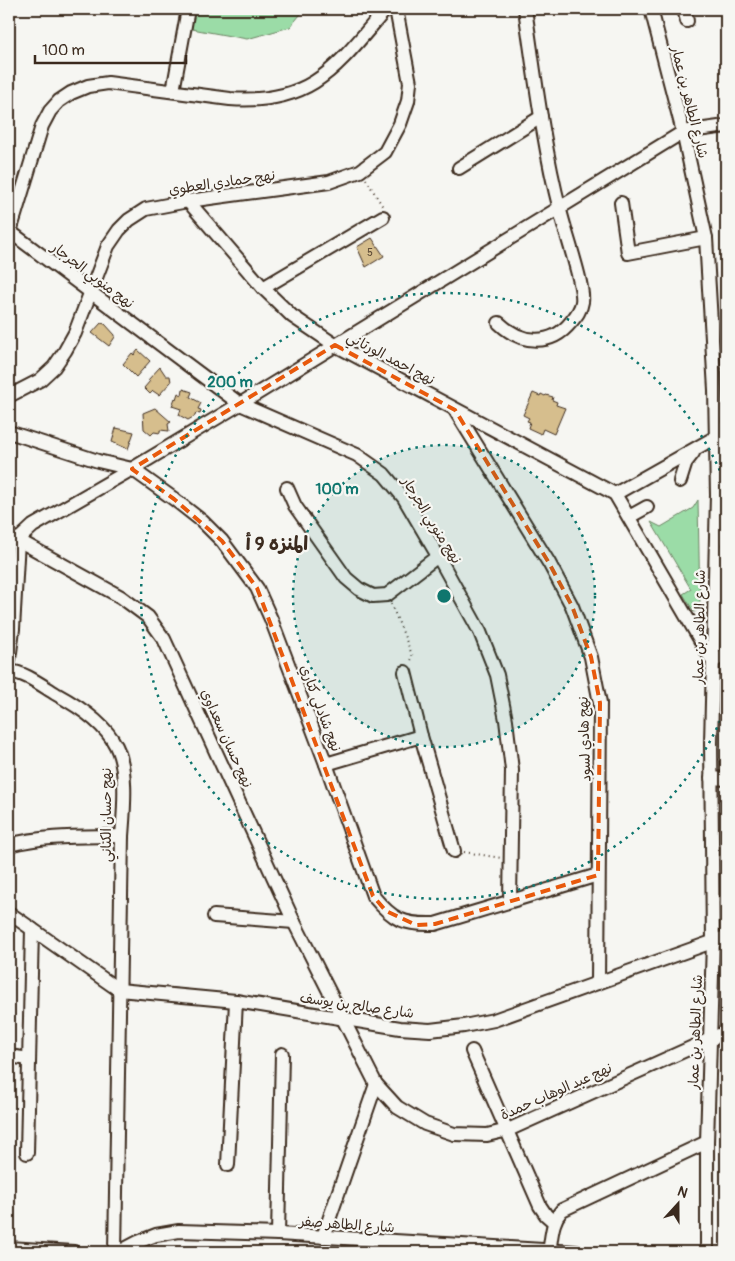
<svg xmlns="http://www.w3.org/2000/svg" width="735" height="1261" font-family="Pangolin,'Playpen Sans Arabic',sans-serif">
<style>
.green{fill:#9bdca7;stroke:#6b8362}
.building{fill:#d6be8d;stroke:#3b2a1e}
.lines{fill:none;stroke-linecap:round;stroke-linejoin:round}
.minor-casing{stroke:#3b2a1e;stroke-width:16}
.path{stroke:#3b2a1e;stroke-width:2;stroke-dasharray:1 4;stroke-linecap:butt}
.minor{stroke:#f6f6f2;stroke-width:12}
.marked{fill:none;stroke:#e8590c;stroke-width:4;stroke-dasharray:10 6;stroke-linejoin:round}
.ring{fill:none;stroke:#0f766e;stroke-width:2.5;stroke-dasharray:2.5 5}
.labels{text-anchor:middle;stroke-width:4.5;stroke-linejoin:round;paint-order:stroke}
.number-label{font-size:11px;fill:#624f3a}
.street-label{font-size:14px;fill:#3b2a1e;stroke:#f6f6f2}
.district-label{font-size:19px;font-weight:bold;fill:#3b2a1e;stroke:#f6f6f2}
.centre{fill:#0f766e;stroke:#f6f6f2;stroke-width:2.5}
.ring-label{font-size:15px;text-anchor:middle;font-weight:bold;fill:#0f766e;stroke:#f6f6f2;stroke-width:4.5;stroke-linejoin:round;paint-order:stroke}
</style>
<rect width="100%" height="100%" fill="#f6f6f2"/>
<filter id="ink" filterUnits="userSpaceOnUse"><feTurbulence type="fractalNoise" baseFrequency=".02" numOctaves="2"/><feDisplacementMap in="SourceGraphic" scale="10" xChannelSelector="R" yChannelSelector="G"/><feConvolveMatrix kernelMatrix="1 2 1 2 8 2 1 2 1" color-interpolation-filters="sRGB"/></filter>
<g filter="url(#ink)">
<!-- green -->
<g class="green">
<polygon points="184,9 305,9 290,27 247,39 181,27"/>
<polygon points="698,500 700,609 694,612 683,594 691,589 651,522 661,527 693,508"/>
</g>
<!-- building -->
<g class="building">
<polygon points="372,238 384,256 366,267 357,247"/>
<polygon points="101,323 105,324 115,335 115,337 109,346 92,333"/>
<polygon points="138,350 150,361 136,377 123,364 132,353 134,355"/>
<polygon points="160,367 166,376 170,376 171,382 159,395 153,391 150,394 144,388 150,381 148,380"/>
<polygon points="183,389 192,392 190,397 201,403 198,409 201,410 200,414 196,413 195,416 188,420 179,415 181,409 172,406 175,398 176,399 178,393 182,395"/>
<polygon points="533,393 540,396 541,394 545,396 546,395 553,397 552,400 557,402 556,405 565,408 554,434 543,429 541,434 528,428 530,422 527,421 529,418 523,415"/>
<polygon points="155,408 171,422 168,424 169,431 160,430 160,433 154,432 151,435 144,429 143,413"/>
<polygon points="116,428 134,432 128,449 112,442"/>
</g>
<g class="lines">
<defs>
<g id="minor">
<polyline points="651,9 683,132 706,238 715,390 717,495 711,743 713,941 707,1142 707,1252"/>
<polyline points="684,9 687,21"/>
<polyline points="173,91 188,9"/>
<polyline points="459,168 541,117"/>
<polyline points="188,201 263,288 292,316 335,345 615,494 713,662 726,654"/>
<polyline points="621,203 628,253 706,238"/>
<polyline points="9,231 240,404 357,455 384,474 404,498 438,556 480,632 497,675 506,720 512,770 510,901"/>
<path d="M 9,235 L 42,126 L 50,111 L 59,101 L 71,93 L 88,86 L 108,83 L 230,99 C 313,105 337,66 386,9"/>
<polyline points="263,288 383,217"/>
<path d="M 499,323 C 521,344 551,347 571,322 C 576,316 581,310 582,302 C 585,287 564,229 560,210 C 543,144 535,76 525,9"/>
<polyline points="9,396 40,380 54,367 65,351 75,333 108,246 119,230 129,220 146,209 188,201 329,182 360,171 385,152 400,124 408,101 410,83 396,9"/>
<polyline points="455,410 549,563 572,606 591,657 600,703 598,983"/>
<path d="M 9,432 L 98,461 L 132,469 L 174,499 L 202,521 L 222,541 L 257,588 L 271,619 L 326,764 L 373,896 C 393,920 403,925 435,924 L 598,875"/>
<polyline points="680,481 686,462 693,453"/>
<polyline points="287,488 295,506 346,578 359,589 373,596 387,595 438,556"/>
<polyline points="615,494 716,437 726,454"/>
<polyline points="629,517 647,507"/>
<polyline points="9,536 18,540 121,597 148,617 164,639 294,922 376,1084 397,1107 425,1124 454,1134 487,1135 508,1130 726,1032"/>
<polyline points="9,660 13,629 18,540 33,526 132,469 240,404 683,132 726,126"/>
<path d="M 9,671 C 26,673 41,685 56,694 C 78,706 105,723 116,746 C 128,770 124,809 122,836 L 115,1252"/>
<polyline points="405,672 421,736 454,851"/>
<polyline points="326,764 421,736"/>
<polyline points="711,778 726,779"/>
<path d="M 9,845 C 46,835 84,837 122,836"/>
<polyline points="9,913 119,990 236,1001 400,1028 430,1030 464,1026 494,1020 726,937"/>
<polyline points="214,916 294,922"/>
<polyline points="472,1051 540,1206 546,1215 554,1222"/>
<polyline points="9,1056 29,1059"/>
<polyline points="27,1153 32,929"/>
<polyline points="228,1165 236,1001"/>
<polyline points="278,1234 282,1054"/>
<polyline points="323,1237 376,1084"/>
<polyline points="9,1248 74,1252"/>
<polyline points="119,1252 138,1242 156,1235 179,1231 278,1234 576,1252"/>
<path d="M 549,1252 C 552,1237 551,1222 562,1210 L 707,1142"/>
</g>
</defs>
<!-- minor casing -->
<use href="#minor" class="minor-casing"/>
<!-- path -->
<g class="path">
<polyline points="366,179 383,207"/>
<polyline points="391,604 413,657 410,662"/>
<polyline points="464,852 501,858"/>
</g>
<!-- minor -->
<use href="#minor" class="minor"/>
</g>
</g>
<!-- marked area -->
<path class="marked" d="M 335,345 L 455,410 L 549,563 L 572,606 L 591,657 L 600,703 L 598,875 L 435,924 L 416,925 L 386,911 L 373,896 L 257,588 L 222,541 L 174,499 L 132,469 Z"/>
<!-- distance rings -->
<circle cx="444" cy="596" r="151" fill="#0f766e" fill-opacity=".12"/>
<g class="ring">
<circle cx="444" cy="596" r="151"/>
<path d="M726 707A303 303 0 1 1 726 485"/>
</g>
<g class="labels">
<!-- number labels -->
<g class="number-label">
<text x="370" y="256">5</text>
</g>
<!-- street labels -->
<g class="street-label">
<text transform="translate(690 102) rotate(76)" y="5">شارع الطاهر بن عمار</text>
<text transform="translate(222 182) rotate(-8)" y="5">نهج حمادي العطوي</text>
<text transform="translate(93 275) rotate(37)" y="5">نهج منوبي الجرجار</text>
<text transform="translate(391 358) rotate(28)" y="5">نهج احمد الورتاني</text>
<text transform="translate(432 520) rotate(58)" y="5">نهج منوبي الجرجار</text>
<text transform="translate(699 627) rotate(-89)" y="5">شارع الطاهر بن عمار</text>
<text transform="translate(321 708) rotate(69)" y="5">نهج شادلي كتاري</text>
<text transform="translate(227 738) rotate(66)" y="5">نهج حسان سعداوي</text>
<text transform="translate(584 739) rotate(-92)" y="5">نهج هادي لسود</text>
<text transform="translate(106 815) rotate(-90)" y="5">نهج حسان الكناني</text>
<text transform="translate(357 1005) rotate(8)" y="5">شارع صالح بن يوسف</text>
<text transform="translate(695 1032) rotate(-88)" y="5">شارع الطاهر بن عمار</text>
<text transform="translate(556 1091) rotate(-24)" y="5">نهج عبد الوهاب حمدة</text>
<text transform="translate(347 1224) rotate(4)" y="5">شارع الطاهر صفر</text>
</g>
<!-- district labels -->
<g class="district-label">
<text x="277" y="550">المنزه 9 أ</text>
</g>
</g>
<circle cx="444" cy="596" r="8" class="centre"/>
<g class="ring-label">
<text x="230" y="387">200 m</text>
<text x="337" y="494">100 m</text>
</g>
<!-- margin -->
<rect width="735" height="1261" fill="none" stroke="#f6f6f2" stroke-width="30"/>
<rect x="15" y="15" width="705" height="1231" fill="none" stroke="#3b2a1e" stroke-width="2" filter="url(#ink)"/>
<!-- north arrow -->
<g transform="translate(678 1204) rotate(21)" stroke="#f6f6f2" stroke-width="4" paint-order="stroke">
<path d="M0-4L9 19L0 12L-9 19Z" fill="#3b2a1e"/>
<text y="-8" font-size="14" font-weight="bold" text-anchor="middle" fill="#3b2a1e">N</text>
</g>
<!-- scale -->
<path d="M35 55v8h151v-8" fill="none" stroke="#3b2a1e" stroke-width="2.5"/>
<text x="42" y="55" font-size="15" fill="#3b2a1e" stroke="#f6f6f2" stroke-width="4" paint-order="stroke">100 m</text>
</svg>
